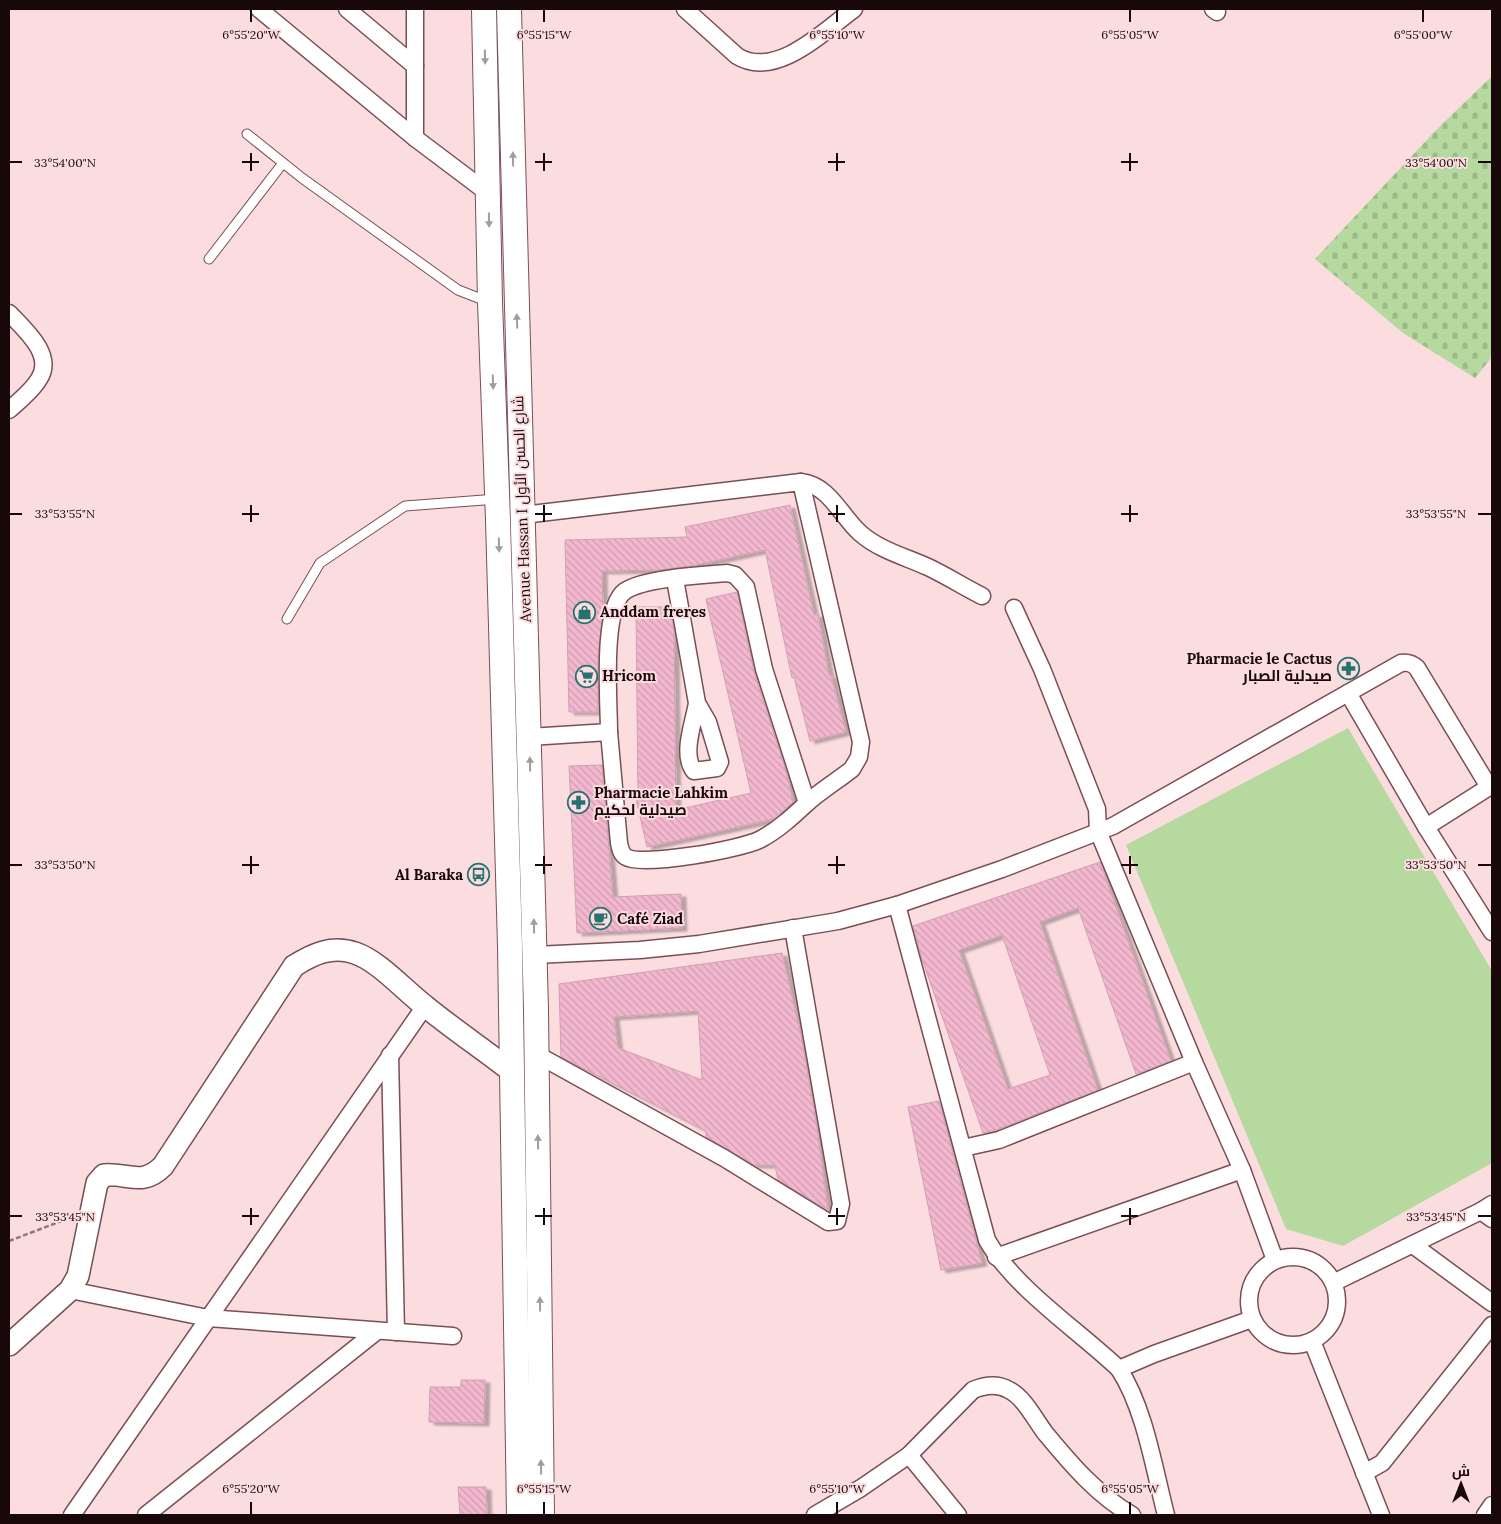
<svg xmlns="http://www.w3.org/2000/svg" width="1501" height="1524" font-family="Lora,Cairo,serif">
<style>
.grass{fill:#b6d9a0}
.cemetery{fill:url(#cemetery-stones)}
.building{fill:url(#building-back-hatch);stroke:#cea1b2;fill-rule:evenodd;filter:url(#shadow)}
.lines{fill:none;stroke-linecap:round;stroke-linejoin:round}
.service-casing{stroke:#7a4f53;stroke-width:11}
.minor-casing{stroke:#7a4f53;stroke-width:19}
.tertiary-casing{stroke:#7a4f53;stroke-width:24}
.secondary-casing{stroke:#7a4f53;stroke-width:26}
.path{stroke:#8f7779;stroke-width:2.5;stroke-dasharray:5 2.5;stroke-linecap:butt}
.service{stroke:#fff;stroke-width:9}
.minor{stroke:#fff;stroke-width:16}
.tertiary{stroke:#fff;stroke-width:21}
.secondary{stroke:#fff;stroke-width:24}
.oneway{fill:#a39c9d}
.ticks{fill:none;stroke:#18080a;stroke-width:2}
.labels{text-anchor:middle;stroke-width:4;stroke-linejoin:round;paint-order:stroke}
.street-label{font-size:15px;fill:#18080a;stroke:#fcdddf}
.poi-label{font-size:15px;font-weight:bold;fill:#18080a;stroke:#fcdddf;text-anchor:start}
.ticks-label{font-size:12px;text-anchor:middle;fill:#18080a;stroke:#fcdddf;stroke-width:4;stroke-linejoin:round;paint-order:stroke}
</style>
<defs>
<pattern id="cemetery-stones" width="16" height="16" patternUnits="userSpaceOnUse" patternTransform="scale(1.25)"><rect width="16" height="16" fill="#b6d9a0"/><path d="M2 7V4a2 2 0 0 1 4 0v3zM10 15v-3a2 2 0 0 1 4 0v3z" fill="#9cb988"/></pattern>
<pattern id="building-back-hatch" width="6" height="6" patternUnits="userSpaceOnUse" patternTransform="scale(1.25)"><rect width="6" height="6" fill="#f3b7cf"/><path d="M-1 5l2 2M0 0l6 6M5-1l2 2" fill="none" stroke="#d09cb0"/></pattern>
<filter id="shadow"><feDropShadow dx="5" dy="3" stdDeviation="1" flood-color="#0004"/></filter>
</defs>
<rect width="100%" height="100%" fill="#fcdddf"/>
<!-- grass -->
<polygon class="grass" points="1348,728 1492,971 1492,1163 1343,1246 1286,1229 1126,845"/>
<!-- cemetery -->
<polygon class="cemetery" points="1492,76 1492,357 1475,378 1403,333 1315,259 1438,128"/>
<!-- building -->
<g class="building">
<polygon points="790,505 814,615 818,614 829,675 831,675 846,732 810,741 794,677 792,678 765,550 691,566 659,570 602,571 603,613 598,656 598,712 569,712 565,540 687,537 685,527"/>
<polygon points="737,592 754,672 786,771 793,802 774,819 647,847 636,799 638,799 636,607 670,607 674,629 676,810 751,793 706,599"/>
<polygon points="602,765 613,897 681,894 682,928 577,933 569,766"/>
<path d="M 1100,862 L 1171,1061 L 1136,1074 L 1078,908 L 1040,922 L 1098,1090 L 996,1130 L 983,1133 L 921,956 L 913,926 ZM 1002,935 L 1050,1075 L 1008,1089 L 959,950 Z"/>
<path d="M 782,953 L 801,1035 L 816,1121 L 828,1210 L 778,1180 L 775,1165 L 754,1165 L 706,1137 L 706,1131 L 561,1057 L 559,984 ZM 698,1011 L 702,1080 L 618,1048 L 614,1017 Z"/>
<polygon points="939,1101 982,1263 941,1270 908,1107"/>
<polygon points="461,1380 485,1380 484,1423 429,1422 430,1387 461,1387"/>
<polygon points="458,1487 486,1487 487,1515 460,1515"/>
</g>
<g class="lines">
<defs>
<g id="service">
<polyline points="247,134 302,178 458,290 489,302"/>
<polyline points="209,259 283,163"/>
<polyline points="287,619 320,563 405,506 497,499"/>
</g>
<g id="minor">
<polyline points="259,9 415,138 488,193"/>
<polyline points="347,9 415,66"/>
<polyline points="415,9 415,138"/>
<path d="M 685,9 L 737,56 C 776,80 824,31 854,9"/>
<polyline points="1213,9 1217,12"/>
<path d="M 9,313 C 24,329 55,355 39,379 C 32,391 19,401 9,410"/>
<path d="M 801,482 C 829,485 841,516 860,533 C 879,550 906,557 928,567 C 947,576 964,587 982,596"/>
<path d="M 523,515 L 801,482 L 861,742 L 859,757 L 852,769 C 837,781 820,791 806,804 C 792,817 778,830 761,839 C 743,849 642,867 626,857 C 621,854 620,848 619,843 L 609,732"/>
<path d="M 675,579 L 697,703 L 708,722 L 720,762 L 717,768 L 694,771 C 681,754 694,722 697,703"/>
<polyline points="1014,608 1042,669 1097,809 1098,831 1194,1062"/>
<polyline points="1348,693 1426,827 1492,932"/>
<path d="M 529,737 L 609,732 C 609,702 601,608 625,591 C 644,578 703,575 727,573 L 735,575 L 746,587 L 764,669 L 807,803"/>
<path d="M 897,905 L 987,1240 C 1014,1288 1078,1330 1119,1369 C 1145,1409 1154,1469 1166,1515"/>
<path d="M 535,955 L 640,950 L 699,944 L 838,921 L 897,905 L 1002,869 L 1113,826 L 1401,663 C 1408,662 1412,663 1417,668 L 1489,787 L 1426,827"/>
<polyline points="536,1054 724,1158 828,1222 837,1221 841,1204 793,928"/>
<polyline points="390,1055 396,1332"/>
<polyline points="963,1148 999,1140 1194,1062 1242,1170 1275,1260"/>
<polyline points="1492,1204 1481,1211 1492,1219"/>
<polyline points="1413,1245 1492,1303"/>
<circle cx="1293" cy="1301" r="44"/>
<polyline points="996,1257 1242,1170"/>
<polyline points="1335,1282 1481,1211"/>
<polyline points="70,1290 208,1318 453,1336"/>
<polyline points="1312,1341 1381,1515"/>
<polyline points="1119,1369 1154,1354 1252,1319"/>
<polyline points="909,1455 958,1515"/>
<polyline points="1364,1473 1382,1463 1492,1325"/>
<polyline points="72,1515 425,1006"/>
<polyline points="146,1515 377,1331"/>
<path d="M 815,1515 L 861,1488 L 909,1455 L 973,1390 C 985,1385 997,1383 1009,1390 C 1025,1398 1035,1420 1046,1434 C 1070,1463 1098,1496 1132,1515"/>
<polyline points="1485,1515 1492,1505"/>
</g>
<path id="tertiary" d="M 9,1345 L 70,1290 L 78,1276 L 97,1183 L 104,1175 C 129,1173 142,1187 163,1166 L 294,966 C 313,954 332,945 355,953 C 379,961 405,991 425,1006 C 453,1029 483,1049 511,1071"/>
<g id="secondary">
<polyline points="484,9 490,302 498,520 510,946 519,1515"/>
<polyline points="509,9 536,1010 542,1515"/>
</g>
</defs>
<!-- service casing -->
<use href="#service" class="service-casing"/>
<!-- minor casing -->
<use href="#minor" class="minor-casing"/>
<!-- tertiary casing -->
<use href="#tertiary" class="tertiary-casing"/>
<!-- secondary casing -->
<use href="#secondary" class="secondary-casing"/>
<!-- path -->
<polyline class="path" points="9,1241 72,1217"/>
<!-- service -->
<use href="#service" class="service"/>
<!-- minor -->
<use href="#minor" class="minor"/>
<!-- tertiary -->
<use href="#tertiary" class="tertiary"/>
<!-- secondary -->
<use href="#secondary" class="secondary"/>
</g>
<!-- one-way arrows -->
<defs><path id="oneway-solid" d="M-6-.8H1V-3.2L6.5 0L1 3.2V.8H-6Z" transform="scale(1.25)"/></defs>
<g class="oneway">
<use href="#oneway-solid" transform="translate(485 57) rotate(89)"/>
<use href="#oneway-solid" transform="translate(513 159) rotate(-91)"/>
<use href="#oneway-solid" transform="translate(489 220) rotate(89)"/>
<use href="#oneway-solid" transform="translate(517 321) rotate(-92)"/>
<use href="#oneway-solid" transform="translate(493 382) rotate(88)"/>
<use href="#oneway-solid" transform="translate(499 545) rotate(89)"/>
<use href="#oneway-solid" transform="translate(530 764) rotate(-91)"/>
<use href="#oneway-solid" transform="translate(534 926) rotate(-91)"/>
<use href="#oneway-solid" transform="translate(538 1142) rotate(-91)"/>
<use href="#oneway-solid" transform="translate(540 1304) rotate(-91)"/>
<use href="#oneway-solid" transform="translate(541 1467) rotate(-91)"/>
</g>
<!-- ticks -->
<path class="ticks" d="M 251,10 L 251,22M 544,10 L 544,22M 837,10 L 837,22M 1130,10 L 1130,22M 1423,10 L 1423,22M 251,153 L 251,171M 544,153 L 544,171M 837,153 L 837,171M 1130,153 L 1130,171M 10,162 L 22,162M 242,162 L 259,162M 535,162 L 552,162M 828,162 L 845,162M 1121,162 L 1138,162M 1478,162 L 1491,162M 251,505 L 251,522M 544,505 L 544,522M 837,505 L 837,522M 1130,505 L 1130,522M 10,514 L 22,514M 242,514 L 259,514M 535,514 L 552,514M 828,514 L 845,514M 1121,514 L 1138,514M 1478,514 L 1491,514M 251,856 L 251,874M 544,856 L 544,874M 837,856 L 837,874M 1130,856 L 1130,874M 10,865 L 22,865M 242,865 L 259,865M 535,865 L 552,865M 828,865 L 845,865M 1121,865 L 1138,865M 1478,865 L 1491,865M 251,1208 L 251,1225M 544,1208 L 544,1225M 837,1208 L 837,1225M 1130,1208 L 1130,1225M 10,1216 L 22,1216M 242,1216 L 259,1216M 535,1216 L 552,1216M 828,1216 L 845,1216M 1121,1216 L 1138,1216M 1478,1216 L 1491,1216M 251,1502 L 251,1514M 544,1502 L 544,1514M 837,1502 L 837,1514M 1130,1502 L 1130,1514"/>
<!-- icons -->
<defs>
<symbol id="shop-ring" viewBox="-11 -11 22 22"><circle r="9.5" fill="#fcdddf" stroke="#277270" stroke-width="1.5"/><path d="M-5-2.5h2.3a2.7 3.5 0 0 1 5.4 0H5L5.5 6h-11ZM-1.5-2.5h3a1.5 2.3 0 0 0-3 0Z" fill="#277270"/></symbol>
<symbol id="pharmacy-ring" viewBox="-11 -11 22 22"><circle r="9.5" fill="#fcdddf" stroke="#277270" stroke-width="1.5"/><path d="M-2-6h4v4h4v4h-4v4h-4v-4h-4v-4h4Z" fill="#277270"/></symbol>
<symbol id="supermarket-ring" viewBox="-11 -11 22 22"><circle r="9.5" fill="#fcdddf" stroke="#277270" stroke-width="1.5"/><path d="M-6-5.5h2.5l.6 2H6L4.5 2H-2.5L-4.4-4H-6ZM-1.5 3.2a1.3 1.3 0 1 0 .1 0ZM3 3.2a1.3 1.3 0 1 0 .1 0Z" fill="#277270"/></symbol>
<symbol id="bus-ring" viewBox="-11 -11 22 22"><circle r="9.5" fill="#fcdddf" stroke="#277270" stroke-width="1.5"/><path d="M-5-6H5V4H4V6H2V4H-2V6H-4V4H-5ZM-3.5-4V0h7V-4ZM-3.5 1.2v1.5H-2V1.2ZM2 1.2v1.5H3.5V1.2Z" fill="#277270"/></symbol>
<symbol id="cafe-ring" viewBox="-11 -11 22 22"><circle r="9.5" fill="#fcdddf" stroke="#277270" stroke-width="1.5"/><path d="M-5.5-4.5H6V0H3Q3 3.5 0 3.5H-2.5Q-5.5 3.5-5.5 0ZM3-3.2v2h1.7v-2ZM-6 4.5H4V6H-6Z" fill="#277270"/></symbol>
</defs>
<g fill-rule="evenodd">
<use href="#shop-ring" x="572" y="600" width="25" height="25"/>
<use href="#pharmacy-ring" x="1336" y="656" width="25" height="25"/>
<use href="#supermarket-ring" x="574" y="664" width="25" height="25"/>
<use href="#pharmacy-ring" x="566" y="790" width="25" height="25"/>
<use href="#bus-ring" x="466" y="862" width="25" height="25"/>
<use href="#cafe-ring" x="588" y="906" width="25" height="25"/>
</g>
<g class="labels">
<!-- street labels -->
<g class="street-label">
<text transform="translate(522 509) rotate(-92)" y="5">Avenue Hassan I شارع الحسن الأول</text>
</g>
<!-- poi labels -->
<g class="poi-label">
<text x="600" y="617">Anddam freres</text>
<text x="1332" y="664" text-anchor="end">Pharmacie le Cactus<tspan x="1332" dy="17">صيدلية الصبار</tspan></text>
<text x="602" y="681">Hricom</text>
<text x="594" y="798">Pharmacie Lahkim<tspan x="594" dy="17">صيدلية لحكيم</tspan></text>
<text x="463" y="880" text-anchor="end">Al Baraka</text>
<text x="617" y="924">Café Ziad</text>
</g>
</g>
<g class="ticks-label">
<text x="251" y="39">6°55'20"W</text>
<text x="544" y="39">6°55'15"W</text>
<text x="837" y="39">6°55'10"W</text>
<text x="1130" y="39">6°55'05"W</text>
<text x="1423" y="39">6°55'00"W</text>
<text x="65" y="167">33°54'00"N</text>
<text x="1436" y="167">33°54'00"N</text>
<text x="65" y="518">33°53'55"N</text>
<text x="1436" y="518">33°53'55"N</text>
<text x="65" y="869">33°53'50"N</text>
<text x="1436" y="869">33°53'50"N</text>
<text x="65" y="1221">33°53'45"N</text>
<text x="1436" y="1221">33°53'45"N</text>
<text x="251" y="1493">6°55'20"W</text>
<text x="544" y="1493">6°55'15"W</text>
<text x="837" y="1493">6°55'10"W</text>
<text x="1130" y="1493">6°55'05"W</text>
</g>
<!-- border -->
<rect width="1501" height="1524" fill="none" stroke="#18080a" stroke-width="20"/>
<!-- north arrow -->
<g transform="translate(1461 1484)" stroke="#fcdddf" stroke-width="4" paint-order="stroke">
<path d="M0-4L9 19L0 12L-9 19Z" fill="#18080a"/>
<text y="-8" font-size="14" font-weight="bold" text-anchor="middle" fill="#18080a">ش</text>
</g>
</svg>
